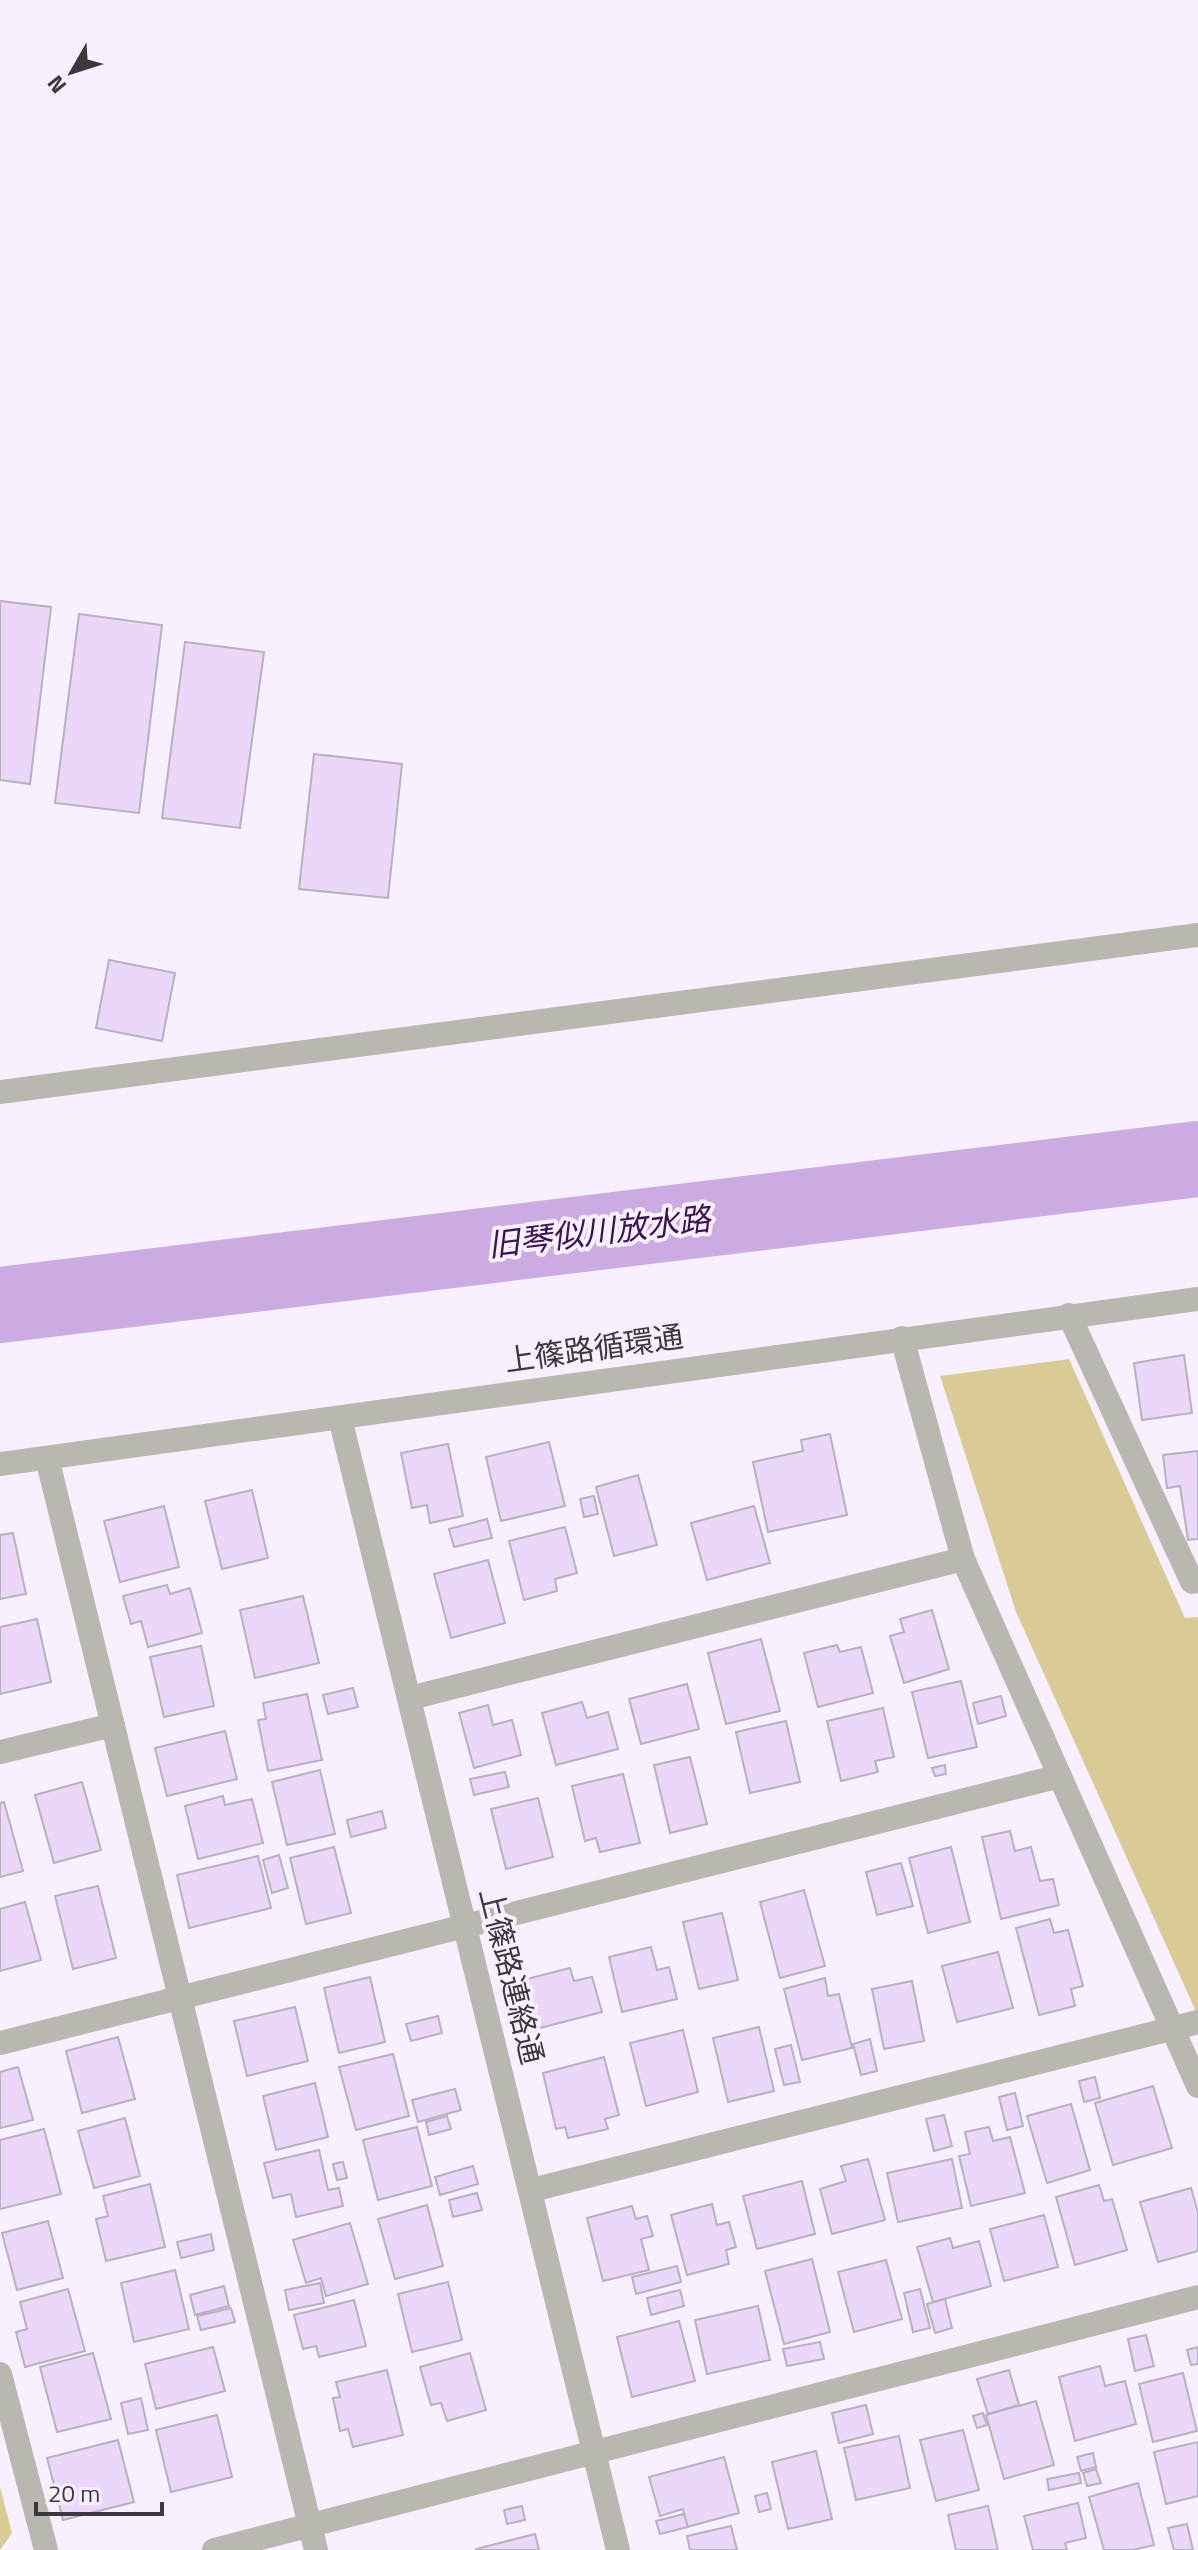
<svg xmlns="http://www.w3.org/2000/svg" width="1198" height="2550" font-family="'Titillium Web','Noto Sans JP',sans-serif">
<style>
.green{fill:#daca95}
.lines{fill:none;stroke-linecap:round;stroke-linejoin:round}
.river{stroke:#cbabe2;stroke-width:76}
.building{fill:#ead7f9;stroke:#b8b1be;stroke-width:2}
.minor{stroke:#b9b7b0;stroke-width:24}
.labels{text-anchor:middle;stroke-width:8;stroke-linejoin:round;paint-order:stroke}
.street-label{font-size:30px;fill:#3c383e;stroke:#f8f0fe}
.water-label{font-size:32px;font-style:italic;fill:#3c1253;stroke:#f8f0fe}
</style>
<rect width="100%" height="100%" fill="#f8f0fe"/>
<!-- green -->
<g class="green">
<polygon points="1069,1359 1185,1618 1198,1617 1198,2016 1016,1612 940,1376"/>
<polygon points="0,2487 12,2533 0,2550"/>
</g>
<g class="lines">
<!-- river -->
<polyline class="river" points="0,1305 1198,1159"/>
</g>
<!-- building -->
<g class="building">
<polygon points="0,601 51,607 30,784 0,780"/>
<polygon points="79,614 162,625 139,813 55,803"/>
<polygon points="185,642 264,652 240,828 162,818"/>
<polygon points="314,754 402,764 388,898 299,889"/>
<polygon points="109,960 175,973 162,1041 96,1028"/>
<polygon points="1184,1355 1192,1413 1142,1420 1134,1363"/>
<polygon points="830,1434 847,1515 768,1532 753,1462 803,1451 801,1440"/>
<polygon points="549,1442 565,1506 501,1521 486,1457"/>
<polygon points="448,1444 463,1516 430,1523 427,1505 412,1508 401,1453"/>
<polygon points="1198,1451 1198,1539 1188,1540 1180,1486 1167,1488 1163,1455"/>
<polygon points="638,1475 657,1545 614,1556 596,1487"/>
<polygon points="252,1490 268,1558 222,1569 205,1501"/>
<polygon points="594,1496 598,1514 584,1517 580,1499"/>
<polygon points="164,1506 179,1567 120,1582 104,1521"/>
<polygon points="754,1506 770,1563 707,1580 691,1523"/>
<polygon points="487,1519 492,1538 454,1547 449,1529"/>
<polygon points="565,1527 577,1573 555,1579 557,1591 524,1600 509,1541"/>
<polygon points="13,1533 26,1594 0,1599 0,1535"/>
<polygon points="488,1560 505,1623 451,1638 434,1574"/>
<polygon points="167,1585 170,1594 190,1588 202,1633 148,1647 141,1621 131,1624 123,1596"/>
<polygon points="303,1596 319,1663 255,1678 240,1610"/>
<polygon points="932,1610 949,1669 904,1683 890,1636 904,1632 900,1619"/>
<polygon points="37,1619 51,1682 0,1694 0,1627"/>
<polygon points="761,1639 780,1711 726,1724 708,1653"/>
<polygon points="837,1645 840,1652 861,1647 873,1693 818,1707 804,1653"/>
<polygon points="201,1646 214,1706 164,1717 150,1657"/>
<polygon points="961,1681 977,1747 928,1758 912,1692"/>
<polygon points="687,1684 699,1729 641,1744 629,1699"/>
<polygon points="353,1688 358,1707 328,1714 323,1695"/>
<polygon points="307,1694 322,1760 268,1771 258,1720 266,1719 263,1703"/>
<polygon points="1001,1696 1006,1716 978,1724 973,1703"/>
<polygon points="582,1702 587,1718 608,1712 618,1749 556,1765 542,1713"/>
<polygon points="488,1705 493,1725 512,1720 521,1755 474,1768 459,1713"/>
<polygon points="883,1708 894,1757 875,1761 878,1772 841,1781 827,1721"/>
<polygon points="786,1721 800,1782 750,1793 736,1732"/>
<polygon points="225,1731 237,1779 167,1796 155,1748"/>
<polygon points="690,1757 707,1824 670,1833 654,1765"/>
<polygon points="945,1765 946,1774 935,1776 932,1768"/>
<polygon points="320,1770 335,1834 287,1845 272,1782"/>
<polygon points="505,1772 509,1787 474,1795 470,1779"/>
<polygon points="623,1774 640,1843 600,1852 596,1838 585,1841 572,1786"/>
<polygon points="82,1782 101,1850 54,1863 35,1795"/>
<polygon points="223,1796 225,1805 252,1799 263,1843 198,1859 185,1806"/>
<polygon points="538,1798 553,1857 506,1869 491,1809"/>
<polygon points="4,1802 23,1871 0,1877 0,1803"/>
<polygon points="382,1811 386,1828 351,1837 347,1820"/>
<polygon points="1010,1831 1015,1851 1031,1847 1040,1881 1053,1879 1059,1905 1001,1919 982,1837"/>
<polygon points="334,1847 351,1913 306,1924 290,1858"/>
<polygon points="951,1847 970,1922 928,1933 909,1858"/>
<polygon points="279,1855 288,1888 272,1893 263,1860"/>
<polygon points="258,1856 271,1908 189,1928 177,1875"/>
<polygon points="901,1863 913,1906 877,1915 866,1872"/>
<polygon points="98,1886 116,1958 73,1969 55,1896"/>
<polygon points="804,1890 825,1966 780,1978 760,1902"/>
<polygon points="25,1902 41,1960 0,1971 0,1909"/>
<polygon points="722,1913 738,1980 699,1989 683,1922"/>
<polygon points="1050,1919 1054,1933 1068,1930 1083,1986 1071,1989 1075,2006 1039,2015 1016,1928"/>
<polygon points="651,1947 657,1970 669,1967 677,1999 622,2012 609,1957"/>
<polygon points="998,1952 1013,2008 957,2022 942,1966"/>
<polygon points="570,1968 574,1981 592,1977 602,2012 536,2029 523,1980"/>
<polygon points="370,1977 385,2042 339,2053 324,1988"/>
<polygon points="825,1978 828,1996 839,1994 852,2048 802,2060 784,1989"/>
<polygon points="912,1981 924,2041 884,2049 872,1989"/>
<polygon points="295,2007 308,2061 247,2076 234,2021"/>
<polygon points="438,2016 442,2033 411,2041 406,2024"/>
<polygon points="759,2027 774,2091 728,2102 713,2038"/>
<polygon points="683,2030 698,2092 646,2106 630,2043"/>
<polygon points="118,2037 135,2099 82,2113 66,2051"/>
<polygon points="870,2039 877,2071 861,2075 853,2044"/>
<polygon points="791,2045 800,2082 784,2085 775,2049"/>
<polygon points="393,2054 409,2116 356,2130 339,2067"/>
<polygon points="604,2057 619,2115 605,2119 608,2129 568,2138 565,2127 556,2129 543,2073"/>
<polygon points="18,2067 33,2120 0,2128 0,2072"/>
<polygon points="1095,2077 1100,2098 1084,2102 1079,2081"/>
<polygon points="315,2083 328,2137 276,2150 263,2096"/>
<polygon points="1153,2086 1172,2148 1113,2165 1095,2103"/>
<polygon points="455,2089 461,2110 418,2122 412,2100"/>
<polygon points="1015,2093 1023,2126 1007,2130 999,2097"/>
<polygon points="1071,2104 1090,2170 1047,2183 1027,2116"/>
<polygon points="944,2115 952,2146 934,2151 926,2119"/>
<polygon points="447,2116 451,2129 429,2135 426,2122"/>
<polygon points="125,2118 140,2176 94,2188 78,2131"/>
<polygon points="417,2127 432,2186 378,2200 363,2140"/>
<polygon points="989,2127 993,2141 1010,2137 1025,2193 971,2206 959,2156 970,2154 965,2132"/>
<polygon points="44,2129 61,2194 0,2209 0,2140"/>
<polygon points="319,2150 328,2190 339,2188 343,2206 296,2217 291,2194 273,2198 264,2163"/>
<polygon points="868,2159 885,2220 832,2234 820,2189 846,2181 841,2166"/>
<polygon points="952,2159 962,2208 898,2222 887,2173"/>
<polygon points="343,2162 347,2178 337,2180 333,2164"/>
<polygon points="473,2166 478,2184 440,2195 435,2177"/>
<polygon points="802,2181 815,2234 757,2249 743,2196"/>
<polygon points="150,2184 165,2247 106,2261 96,2219 108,2216 103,2196"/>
<polygon points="1099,2185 1104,2201 1112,2199 1127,2250 1075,2265 1056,2197"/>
<polygon points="1191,2188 1198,2212 1198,2251 1158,2262 1140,2202"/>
<polygon points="477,2193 482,2210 453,2217 449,2200"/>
<polygon points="712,2204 717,2225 729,2222 736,2247 726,2250 729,2264 687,2275 671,2215"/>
<polygon points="427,2205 443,2266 395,2279 378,2219"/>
<polygon points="632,2206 636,2219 647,2216 653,2236 641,2239 649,2270 603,2281 587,2218"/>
<polygon points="1044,2215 1058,2267 1004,2281 990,2229"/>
<polygon points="48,2221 63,2278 17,2290 2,2233"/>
<polygon points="350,2223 368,2284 326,2296 321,2278 306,2283 293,2240"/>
<polygon points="211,2234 214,2250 181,2258 177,2242"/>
<polygon points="950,2238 953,2248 979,2241 991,2286 933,2302 917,2247"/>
<polygon points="812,2259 830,2332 784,2344 765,2271"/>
<polygon points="886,2260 902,2319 854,2332 838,2272"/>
<polygon points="677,2266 681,2282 636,2294 632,2277"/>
<polygon points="175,2270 189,2329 134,2342 121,2283"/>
<polygon points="448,2282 462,2340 412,2352 398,2294"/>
<polygon points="320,2283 324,2303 289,2310 285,2290"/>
<polygon points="224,2286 229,2306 195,2315 190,2295"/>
<polygon points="68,2289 85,2351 25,2367 16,2332 27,2329 20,2302"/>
<polygon points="920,2289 930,2328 913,2332 904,2293"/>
<polygon points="680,2290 684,2306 651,2315 647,2298"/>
<polygon points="945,2299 952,2328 935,2333 927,2304"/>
<polygon points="354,2300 366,2346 319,2357 316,2346 303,2349 294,2315"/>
<polygon points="758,2306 770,2360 707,2374 695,2320"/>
<polygon points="231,2308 235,2322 201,2330 197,2316"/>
<polygon points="679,2321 695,2381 632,2397 617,2337"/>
<polygon points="1146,2335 1154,2366 1135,2371 1128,2339"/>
<polygon points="820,2342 824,2359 787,2366 783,2349"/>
<polygon points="213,2347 225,2391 156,2409 145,2364"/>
<polygon points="1198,2347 1198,2364 1191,2365 1187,2350"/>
<polygon points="93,2353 111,2419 57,2432 40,2367"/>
<polygon points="470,2353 486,2410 447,2421 441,2403 431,2405 420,2367"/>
<polygon points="1100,2366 1105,2386 1125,2381 1136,2424 1075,2441 1059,2377"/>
<polygon points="387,2370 403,2435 353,2447 348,2429 340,2431 333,2398 340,2397 336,2382"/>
<polygon points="1009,2370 1019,2405 988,2414 977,2379"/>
<polygon points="1183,2373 1197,2431 1153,2442 1139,2384"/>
<polygon points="141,2398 148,2430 128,2434 121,2403"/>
<polygon points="1036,2401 1054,2465 1004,2479 986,2415"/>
<polygon points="866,2405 873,2434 839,2443 832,2413"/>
<polygon points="983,2413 987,2425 977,2428 973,2416"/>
<polygon points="217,2415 232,2477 171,2492 156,2430"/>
<polygon points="963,2430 979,2490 936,2501 920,2440"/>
<polygon points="899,2436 910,2488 856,2500 844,2448"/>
<polygon points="118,2440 134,2502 63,2520 47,2458"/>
<polygon points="1198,2442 1198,2496 1166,2504 1154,2452"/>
<polygon points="816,2451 832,2519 788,2529 772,2462"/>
<polygon points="1093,2453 1096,2467 1081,2471 1077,2457"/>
<polygon points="724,2457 739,2513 687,2527 683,2509 660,2516 649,2477"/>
<polygon points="1096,2469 1101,2483 1087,2486 1083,2473"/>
<polygon points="1079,2473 1081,2483 1049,2490 1047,2479"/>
<polygon points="1138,2483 1154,2545 1133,2550 1104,2550 1089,2497"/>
<polygon points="767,2493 771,2509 759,2512 755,2496"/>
<polygon points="1078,2503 1086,2538 1065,2543 1067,2550 1033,2550 1024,2516"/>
<polygon points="522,2506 525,2520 507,2524 504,2510"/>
<polygon points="988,2506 998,2550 956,2550 948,2515"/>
<polygon points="684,2514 688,2527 660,2534 656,2521"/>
<polygon points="1187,2524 1193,2550 1174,2550 1168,2528"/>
<polygon points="731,2526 737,2550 690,2550 687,2536"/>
<polygon points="535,2534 539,2550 476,2550 476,2549"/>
</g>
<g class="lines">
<!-- minor -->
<g class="minor">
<polyline points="0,1092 1198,935"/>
<polyline points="1069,1315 1192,1582 1198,1581"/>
<polyline points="902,1338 963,1559 1198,2086"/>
<polyline points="340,1418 618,2550"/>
<polyline points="47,1458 316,2550"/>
<polyline points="0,1464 1198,1299"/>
<polyline points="410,1698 963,1559"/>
<polyline points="0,1752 113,1725"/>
<polyline points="0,2043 1060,1776"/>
<polyline points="532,2190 1198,2022"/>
<polyline points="0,2374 46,2550"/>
<polyline points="214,2550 1198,2297"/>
</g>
</g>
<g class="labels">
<!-- street labels -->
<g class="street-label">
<text transform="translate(594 1349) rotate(-8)" y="10">上篠路循環通</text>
<text transform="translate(511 1976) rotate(76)" y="10">上篠路連絡通</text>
</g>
<!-- water labels -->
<g class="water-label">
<text transform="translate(599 1232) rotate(-7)" y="11">旧琴似川放水路</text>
</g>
</g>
<!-- north arrow -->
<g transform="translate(72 72) rotate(231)" stroke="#f8f0fe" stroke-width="6" paint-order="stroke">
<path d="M0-6L14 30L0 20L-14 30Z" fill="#3c383e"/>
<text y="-12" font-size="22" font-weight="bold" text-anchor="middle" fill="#3c383e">N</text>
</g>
<!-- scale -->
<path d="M36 2502v12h126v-12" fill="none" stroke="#3c383e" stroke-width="4"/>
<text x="48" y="2502" font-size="24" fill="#3c383e" stroke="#f8f0fe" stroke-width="6" paint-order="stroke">20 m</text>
</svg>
